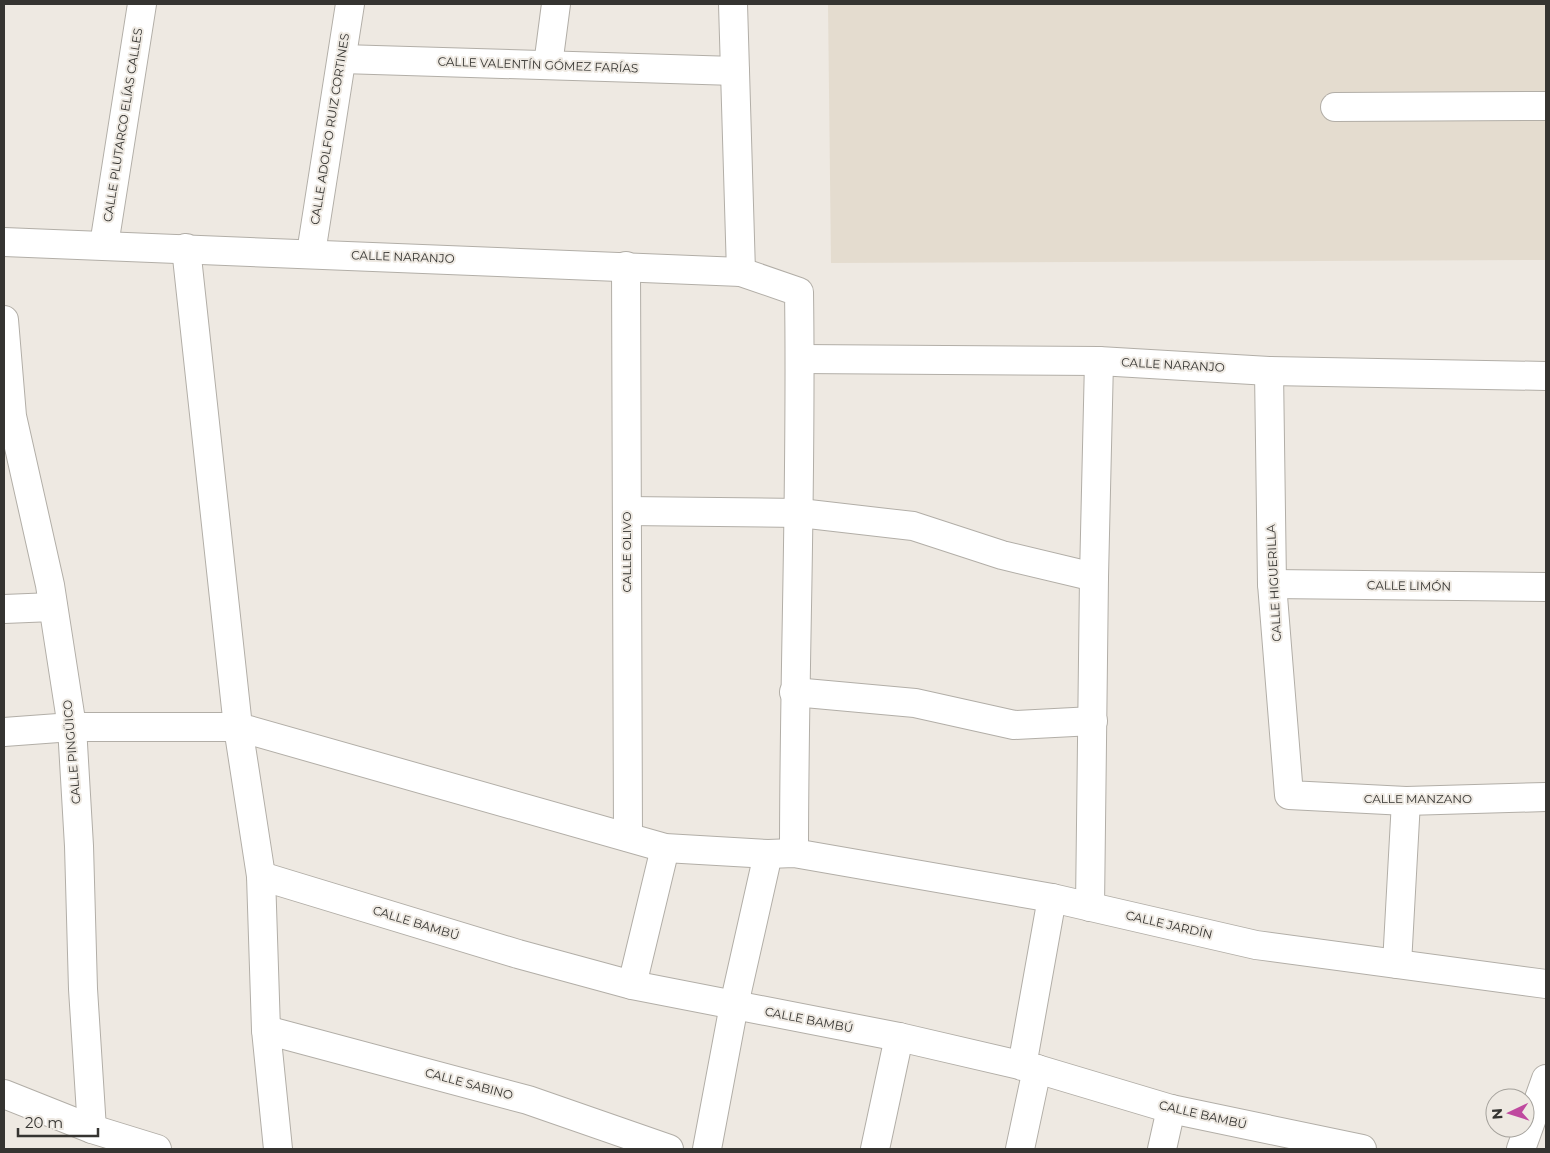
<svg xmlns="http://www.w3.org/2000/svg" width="1550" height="1153" font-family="Montserrat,sans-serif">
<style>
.built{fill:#e4dccf}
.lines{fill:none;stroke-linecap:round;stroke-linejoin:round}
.minor-casing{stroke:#b2aea7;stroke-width:30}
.minor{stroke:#fff;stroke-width:28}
.labels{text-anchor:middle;stroke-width:4;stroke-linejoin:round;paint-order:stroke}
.street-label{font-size:12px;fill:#353431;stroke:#eee9e2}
</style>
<rect width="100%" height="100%" fill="#eee9e2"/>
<!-- built -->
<polygon class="built" points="828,4 1546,4 1546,260 831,263"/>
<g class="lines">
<defs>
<g id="minor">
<polyline points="733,4 741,272"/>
<polyline points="342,59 735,71"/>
<polyline points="548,65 556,4"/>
<polyline points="1335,107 1546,106"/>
<path d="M 4,242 L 741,272 L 799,292 C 802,479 794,666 794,853"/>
<polyline points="104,245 142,4"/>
<polyline points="186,248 238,727 665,848 768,854 794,853 1052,898 1256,945 1546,984"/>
<polyline points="311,253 350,4"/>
<polyline points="626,266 628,837"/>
<polyline points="4,320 12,416 50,585 72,727 79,846 83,989 92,1129"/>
<polyline points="800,359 1099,361 1269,371 1546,376"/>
<polyline points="1269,371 1272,584 1289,795 1406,801 1546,797"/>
<polyline points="627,511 800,513 913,526 1002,555 1094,577"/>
<polyline points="1272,584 1546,587"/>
<polyline points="4,609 53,607"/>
<polyline points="794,692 915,703 1014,725 1093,721"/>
<polyline points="4,732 72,727 238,727 261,876 266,1030 278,1149"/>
<polyline points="261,876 518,954 632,985 899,1037 1037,1069 1171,1109 1362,1149"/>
<polyline points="1090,907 1094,577 1099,361"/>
<polyline points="1397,964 1406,801"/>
<polyline points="632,985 665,848"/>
<polyline points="266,1030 528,1100 669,1149"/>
<polyline points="1022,1066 1052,898"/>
<polyline points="4,1094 92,1129 157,1149"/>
<polyline points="707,1149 734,1005 768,854"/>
<polyline points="875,1149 899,1037"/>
<polyline points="1020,1149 1037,1069"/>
<polyline points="1162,1149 1171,1109"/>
<polyline points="1521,1149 1546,1079"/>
</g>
</defs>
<!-- minor casing -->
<use href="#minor" class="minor-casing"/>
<!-- minor -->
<use href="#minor" class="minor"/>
</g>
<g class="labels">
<!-- street labels -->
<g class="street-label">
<text transform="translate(538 65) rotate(2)" y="4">CALLE VALENTÍN GÓMEZ FARÍAS</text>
<text transform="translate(123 125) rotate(-81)" y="4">CALLE PLUTARCO ELÍAS CALLES</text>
<text transform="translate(330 129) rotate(-81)" y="4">CALLE ADOLFO RUIZ CORTINES</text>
<text transform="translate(403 257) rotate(2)" y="4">CALLE NARANJO</text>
<text transform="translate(1173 365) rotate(3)" y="4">CALLE NARANJO</text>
<text transform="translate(627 552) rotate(-90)" y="4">CALLE OLIVO</text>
<text transform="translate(1274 583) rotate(-93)" y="4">CALLE HIGUERILLA</text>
<text transform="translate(1409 586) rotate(1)" y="4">CALLE LIMÓN</text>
<text transform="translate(72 752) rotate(-95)" y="4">CALLE PINGÜICO</text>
<text x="1418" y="803">CALLE MANZANO</text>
<text transform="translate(416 923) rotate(17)" y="4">CALLE BAMBÚ</text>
<text transform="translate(1169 925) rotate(13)" y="4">CALLE JARDÍN</text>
<text transform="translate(809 1020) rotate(11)" y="4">CALLE BAMBÚ</text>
<text transform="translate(469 1084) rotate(15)" y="4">CALLE SABINO</text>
<text transform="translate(1203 1115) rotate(13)" y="4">CALLE BAMBÚ</text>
</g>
</g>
<!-- border -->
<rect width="1550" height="1153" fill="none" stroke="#353431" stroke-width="10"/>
<!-- north arrow -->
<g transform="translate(1510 1113) rotate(266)"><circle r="24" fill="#eee9e2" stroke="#a4a19b"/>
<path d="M0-4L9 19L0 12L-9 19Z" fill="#bf499f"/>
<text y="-8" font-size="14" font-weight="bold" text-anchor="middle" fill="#353431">N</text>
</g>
<!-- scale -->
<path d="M18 1128v8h80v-8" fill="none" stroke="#353431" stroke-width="2.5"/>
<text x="25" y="1128" font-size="15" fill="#353431" stroke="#eee9e2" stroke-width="4" paint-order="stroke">20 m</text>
</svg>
